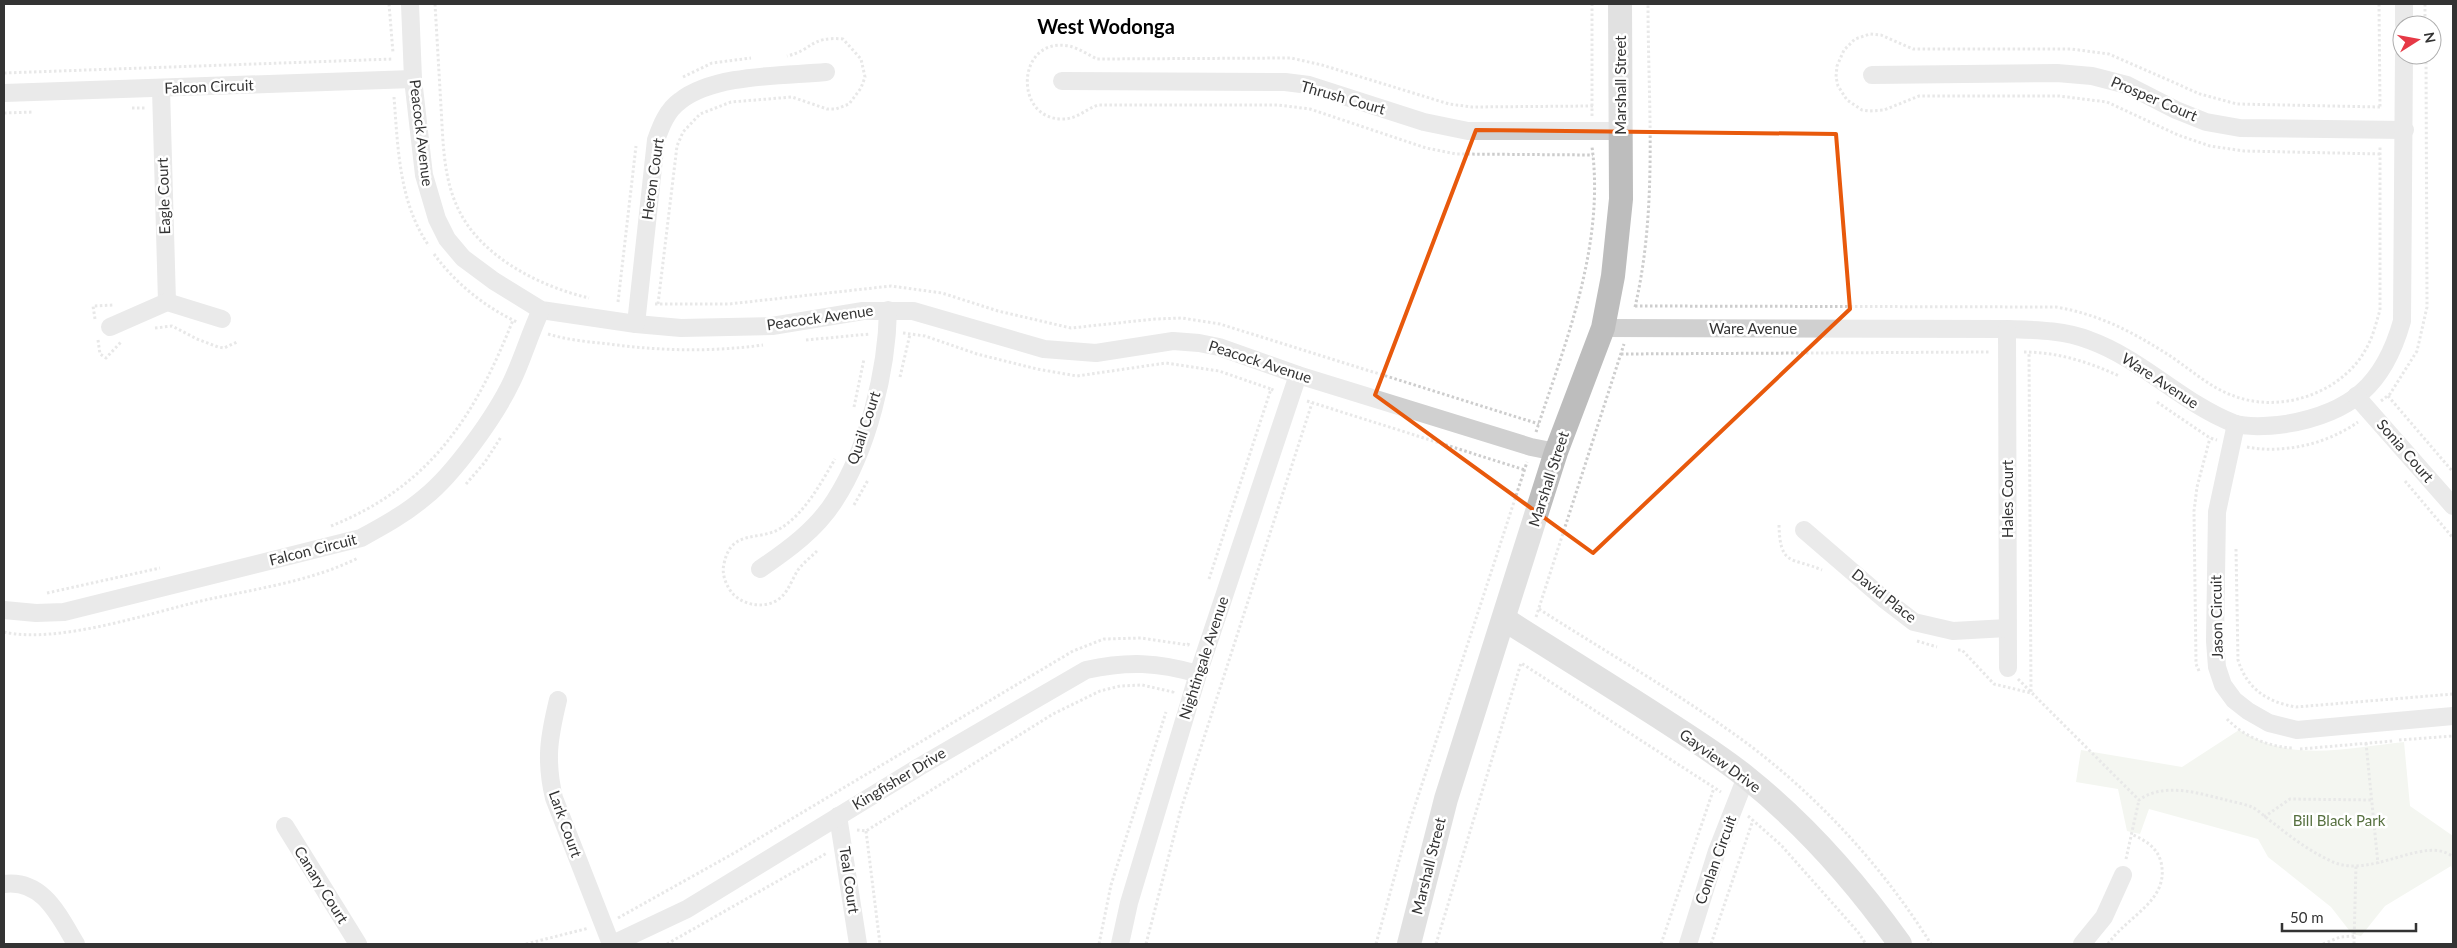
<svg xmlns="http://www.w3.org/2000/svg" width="2457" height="948" font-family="Lato,sans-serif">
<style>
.green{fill:#e6ecdf}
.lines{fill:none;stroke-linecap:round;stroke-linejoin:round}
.path{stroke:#cdcdcd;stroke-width:3;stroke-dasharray:2.5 2.5;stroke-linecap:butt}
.street{stroke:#d0d0d0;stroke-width:18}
.secondary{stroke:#bdbdbd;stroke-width:24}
.marked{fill:none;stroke:#e8590c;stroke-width:4;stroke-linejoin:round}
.labels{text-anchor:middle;stroke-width:5;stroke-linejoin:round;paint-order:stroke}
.street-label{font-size:15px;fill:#333;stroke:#fff}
.park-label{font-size:15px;fill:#56703f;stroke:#fff}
.district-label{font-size:20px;font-weight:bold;fill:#000;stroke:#fff}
</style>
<rect width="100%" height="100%" fill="#fff"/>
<!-- green -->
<path class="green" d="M 2239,730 C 2291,763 2346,748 2404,742 L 2410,806 L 2453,836 L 2453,872 L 2451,866 L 2385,906 L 2361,936 L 2352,934 L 2331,907 L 2268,857 L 2258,839 L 2149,809 L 2140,834 L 2127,831 L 2118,789 L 2076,782 L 2081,750 L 2182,767 Z"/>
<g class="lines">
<!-- path -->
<g class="path">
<polyline points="389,4 393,53"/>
<path d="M 435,4 C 437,38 439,72 441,107 C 443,139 443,174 456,204 C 477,255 538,286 589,298"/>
<polyline points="2379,4 2380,108"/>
<polyline points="2425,4 2425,25"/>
<polyline points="4,73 393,59"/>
<polyline points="683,77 712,63 751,58"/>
<path d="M 394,97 C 398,148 399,203 429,246"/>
<path d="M 1593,106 L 1472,107 L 1449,104 L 1322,65 L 1291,58 L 1097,59 C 1089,55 1078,48 1069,46 C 1016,36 1013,120 1063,119 C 1077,119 1086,109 1098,105 L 1278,105 L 1310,109 L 1426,148 L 1456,154 L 1593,155"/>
<polyline points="2380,107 2237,104 2200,94 2109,54 2071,49 1913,49 1881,35 1870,34 1855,39 1844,50 1837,66 1836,77 1838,86 1847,100 1862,110 1870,111 1884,110 1919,96 2059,96 2107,102 2178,135 2210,146 2244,151 2381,154"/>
<polyline points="132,108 146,108"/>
<polyline points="4,113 33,112"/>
<polyline points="1592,116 1592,4"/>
<path d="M 434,254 C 455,283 485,307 517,322"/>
<polyline points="618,302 636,146"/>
<polyline points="655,304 729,304 891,286 942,293 998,311 1071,328 1155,319 1182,318 1220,324 1539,424"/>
<path d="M 658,304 L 677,146 L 683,132 L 700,114 L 731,102 L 792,97 L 827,109 L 836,109 L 849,104 L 861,88 L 865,77 L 861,59 L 843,39 C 810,36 813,50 787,56"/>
<path d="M 1635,306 L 2056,307 C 2097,314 2129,330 2164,352 C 2187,366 2208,387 2234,396 C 2281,414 2342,393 2366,349 C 2373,337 2376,323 2380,310 L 2380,147"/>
<path d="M 1635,307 C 1658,208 1648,105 1648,4"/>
<polyline points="95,319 93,306 114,305"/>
<polyline points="155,328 172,326 197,339 218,347 224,348 237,342"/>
<polyline points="903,333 925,336 977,354 1037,369 1077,376 1166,363 1219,371 1271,389"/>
<path d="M 548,334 C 568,340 589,342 609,344 C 661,351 711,352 763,345"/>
<polyline points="98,340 100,354 106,358 121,342"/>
<polyline points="806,340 870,334"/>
<path d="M 2024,352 C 2057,352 2089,362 2119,376"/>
<polyline points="1621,354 1990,352"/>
<polyline points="900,377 910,334"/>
<polyline points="2388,396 2453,472"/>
<polyline points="1307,401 1525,470"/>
<polyline points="2381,401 2390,394 2417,351 2427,307 2426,55"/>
<polyline points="2157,402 2210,438 2217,440"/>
<polyline points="854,407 864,359"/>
<path d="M 1536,432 C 1566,341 1605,245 1592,147"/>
<path d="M 2247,447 C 2284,454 2327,444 2358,422"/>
<polyline points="2405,481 2453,538"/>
<polyline points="466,484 485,462 501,437"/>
<polyline points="854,505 868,480"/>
<path d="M 1779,525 C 1780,567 1792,557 1822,570"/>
<path d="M 331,526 C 431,486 475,416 513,320"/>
<path d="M 2236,549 L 2238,660 C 2247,689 2267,702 2296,707 L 2453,694"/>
<path d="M 817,551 C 811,557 803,563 798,570 C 794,576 791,584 787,590 C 776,609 749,609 734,595 C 727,588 721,574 724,564 C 731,528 759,542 781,528 C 805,513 821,483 835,459"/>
<polyline points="1209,579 1271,389 1275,391"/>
<polyline points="47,593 160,568"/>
<path d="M 1539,609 C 1601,649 1666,686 1727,729 C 1808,785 1879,861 1931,944"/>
<polyline points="1536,617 1624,344"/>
<path d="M 4,632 C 57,644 147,614 201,601 C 253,589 310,582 358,558"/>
<polyline points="1917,641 1937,647"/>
<polyline points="1958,650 1962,650 1994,684 2031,693 2029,352"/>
<polyline points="2199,671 2196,664 2194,511 2197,487 2210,438"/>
<path d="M 2018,679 L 2139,800 C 2164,782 2198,793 2226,800 C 2234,802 2244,804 2252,807 C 2260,811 2268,820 2276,825 C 2293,839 2313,853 2333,862 C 2373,879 2426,834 2453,857"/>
<path d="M 2227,719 C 2244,737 2270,747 2293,748"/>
<polyline points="2399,740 2453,736"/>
<polyline points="2366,743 2378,864"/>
<polyline points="2300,749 2393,741"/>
<polyline points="1748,816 1781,845 1858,932 1866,944"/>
<polyline points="2264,817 2290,799 2372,800"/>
<polyline points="857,830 866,831 1053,714 1100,691 1120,686 1142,685 1173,692 1173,690"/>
<polyline points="866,831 880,944"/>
<polyline points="2126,859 2139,800"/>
<polyline points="618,918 736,852 1073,651 1104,639 1141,638 1188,645 1189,642"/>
<polyline points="526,944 589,928"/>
<polyline points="667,944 827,853"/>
<polyline points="1099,944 1111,885 1166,712"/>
<polyline points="1146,944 1181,809 1312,403"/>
<polyline points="1376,944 1409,824 1527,462"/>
<polyline points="1436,944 1521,663 1721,792"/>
<polyline points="1661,944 1714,788"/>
<polyline points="1711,944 1753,820"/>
<path d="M 2108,944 C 2128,915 2170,901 2161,862 C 2157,847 2145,840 2131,834"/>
<polyline points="2323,944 2340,937 2354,936"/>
<polyline points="2354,944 2356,865"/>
</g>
<!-- street -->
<g class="street">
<polyline points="410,4 413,79 424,175 437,219 447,239 463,258 494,281 541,310 636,324 681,328 772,326 863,311 913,311 1044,349 1096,353 1173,341 1199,343 1219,347 1298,375 1531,447 1556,452"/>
<polyline points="2404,4 2404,25"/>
<polyline points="1872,75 2057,73 2092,76 2127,85 2176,110 2206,122 2240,128 2405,130"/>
<polyline points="1062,81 1285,82 1309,85 1424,122 1468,131 1621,131"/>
<polyline points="161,89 167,302"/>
<polyline points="4,93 413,79"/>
<path d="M 636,324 L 656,140 C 661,126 667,110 680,101 C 714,74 783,76 826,72"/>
<polyline points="110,327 167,302 222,319"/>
<path d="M 1603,328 L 2007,329 C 2036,330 2063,330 2089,340 C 2142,359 2182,403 2233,423 C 2248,428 2271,426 2286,424 C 2351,413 2384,385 2402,321 L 2404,55"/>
<polyline points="2007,329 2008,668"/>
<polyline points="2356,396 2453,506"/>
<polyline points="2236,424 2217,512 2215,641 2217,667 2223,685 2234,700 2248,711 2269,723 2297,730 2453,716"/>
<polyline points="1804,530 1884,599 1914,622 1953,631 2007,628"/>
<path d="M 760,569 C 788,550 817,529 835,500 C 868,449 887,370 888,310"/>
<path d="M 4,610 L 36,613 L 64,612 L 361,538 C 383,526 405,514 425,497 C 454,474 496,415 512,381 C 523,358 530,333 541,310"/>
<path d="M 558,700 C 549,737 545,760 554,798 L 611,944"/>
<polyline points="838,816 858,944"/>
<polyline points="285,826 358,944"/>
<path d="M 4,884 C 43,879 59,916 76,944"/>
<path d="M 613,944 L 687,909 L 919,767 L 1086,670 C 1127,661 1158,662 1198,674"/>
<polyline points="1120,944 1129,903 1198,674 1298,375"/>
<polyline points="1688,944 1717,851 1746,777"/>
<polyline points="2082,944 2104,917 2123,875"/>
</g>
<!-- secondary -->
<g class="secondary">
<path d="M 1504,619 C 1556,652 1608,684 1659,717 C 1688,736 1719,755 1746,777 C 1806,825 1856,882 1900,944"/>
<polyline points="1409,944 1446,799 1556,452 1603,328 1613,276 1621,199 1620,4"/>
</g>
</g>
<!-- marked area -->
<path d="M0 0H2457V948H0ZM 1476,130 L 1836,134 L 1850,309 L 1593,553 L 1375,395 Z" fill="#fff" fill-opacity=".55" fill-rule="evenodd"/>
<path class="marked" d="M 1476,130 L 1836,134 L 1850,309 L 1593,553 L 1375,395 Z"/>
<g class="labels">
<!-- street labels -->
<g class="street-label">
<text transform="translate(1621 85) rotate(-90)" y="5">Marshall Street</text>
<text transform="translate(209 87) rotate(-2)" y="5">Falcon Circuit</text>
<text transform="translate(1343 98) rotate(16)" y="5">Thrush Court</text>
<text transform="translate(2154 99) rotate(23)" y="5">Prosper Court</text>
<text transform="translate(421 133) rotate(83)" y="5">Peacock Avenue</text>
<text transform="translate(653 179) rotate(-82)" y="5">Heron Court</text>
<text transform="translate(164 196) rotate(-92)" y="5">Eagle Court</text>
<text transform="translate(820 318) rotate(-8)" y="5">Peacock Avenue</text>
<text x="1753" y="334">Ware Avenue</text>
<text transform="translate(1260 362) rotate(18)" y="5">Peacock Avenue</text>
<text transform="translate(2160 381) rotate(33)" y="5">Ware Avenue</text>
<text transform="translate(864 428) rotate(-72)" y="5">Quail Court</text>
<text transform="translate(2405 451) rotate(49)" y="5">Sonia Court</text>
<text transform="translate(1549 479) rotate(-72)" y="5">Marshall Street</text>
<text transform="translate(2008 499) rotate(-90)" y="5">Hales Court</text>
<text transform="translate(313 550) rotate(-14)" y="5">Falcon Circuit</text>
<text transform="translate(1884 596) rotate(38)" y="5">David Place</text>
<text transform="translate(2217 617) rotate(-91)" y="5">Jason Circuit</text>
<text transform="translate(1204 658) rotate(-72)" y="5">Nightingale Avenue</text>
<text transform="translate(1720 761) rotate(36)" y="5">Gayview Drive</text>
<text transform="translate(899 779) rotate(-31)" y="5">Kingfisher Drive</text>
<text transform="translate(565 824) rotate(70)" y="5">Lark Court</text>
<text transform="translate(1716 860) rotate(-70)" y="5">Conlan Circuit</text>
<text transform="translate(1429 866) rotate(-76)" y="5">Marshall Street</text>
<text transform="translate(849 880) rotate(82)" y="5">Teal Court</text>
<text transform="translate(321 885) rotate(58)" y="5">Canary Court</text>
</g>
<!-- park labels -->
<g class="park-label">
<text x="2339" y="826">Bill Black Park</text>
</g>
<!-- district labels -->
<g class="district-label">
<text x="1106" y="34">West Wodonga</text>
</g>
</g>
<!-- border -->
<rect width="2457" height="948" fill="none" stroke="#333333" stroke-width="10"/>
<!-- north arrow -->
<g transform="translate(2417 40) rotate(79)"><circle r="24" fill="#ffffff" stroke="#adadad"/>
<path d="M0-4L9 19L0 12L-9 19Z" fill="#e63946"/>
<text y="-8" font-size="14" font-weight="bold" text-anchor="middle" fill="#333333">N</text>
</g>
<!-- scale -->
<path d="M2282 923v8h134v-8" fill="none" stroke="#333333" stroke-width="2.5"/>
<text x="2290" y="923" font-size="15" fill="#333333" stroke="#ffffff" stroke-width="4" paint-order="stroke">50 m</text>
</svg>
